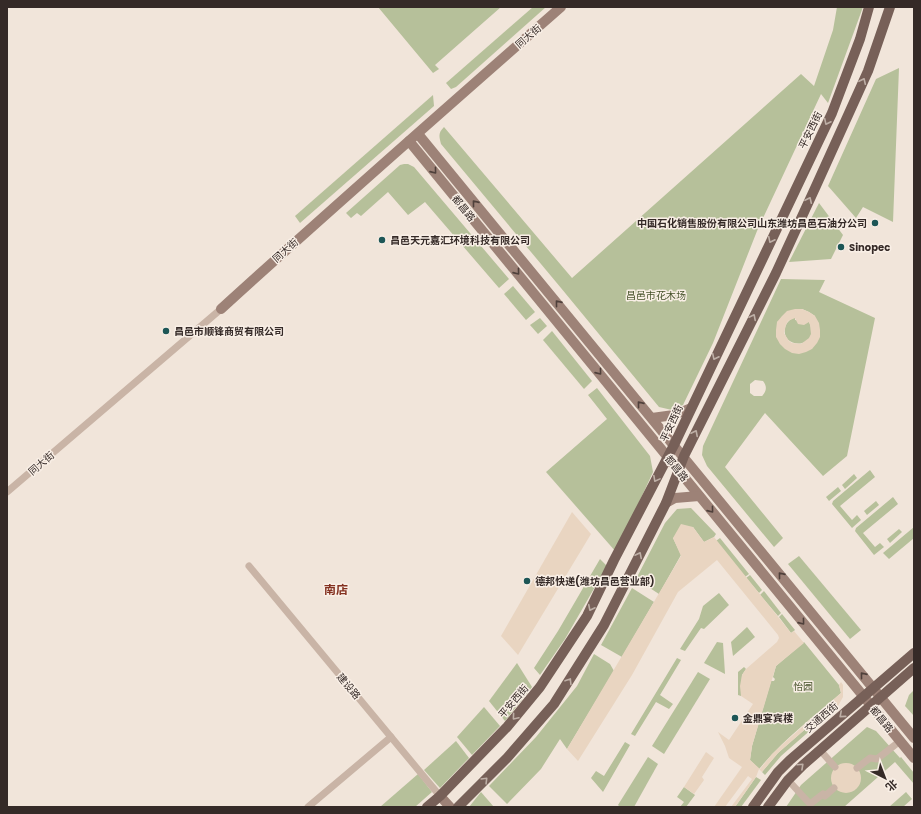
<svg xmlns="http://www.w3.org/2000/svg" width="921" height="814" font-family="Poppins,'Noto Sans SC',sans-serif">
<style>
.green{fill:#b6c09a;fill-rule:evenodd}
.plaza{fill:#e9d5c1;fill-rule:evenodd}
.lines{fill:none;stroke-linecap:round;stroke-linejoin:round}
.street{stroke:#c9b4a6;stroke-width:7}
.secondary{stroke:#9d8277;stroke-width:10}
.primary{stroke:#776058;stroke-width:10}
.oneway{stroke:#beafa6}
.oneway2{stroke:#4f403b}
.poi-dot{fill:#1d5656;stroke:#f9efe6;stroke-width:1.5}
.labels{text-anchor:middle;stroke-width:3;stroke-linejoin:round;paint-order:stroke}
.street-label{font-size:10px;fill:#352a27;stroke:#f9efe6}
.poi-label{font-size:10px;font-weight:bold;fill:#352a27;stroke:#f9efe6;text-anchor:start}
.park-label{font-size:10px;fill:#47532b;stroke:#f9efe6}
.quarter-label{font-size:12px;font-weight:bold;fill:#843120;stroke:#f9efe6}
</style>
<rect width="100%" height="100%" fill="#f1e5da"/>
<!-- green -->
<g class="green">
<polygon points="378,7 501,7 435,65 439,69 433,73"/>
<polygon points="533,7 546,7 456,87 451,89 446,83"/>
<path d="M 837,7 L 863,7 L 828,103 L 821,94 L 757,231 L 713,343 L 683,405 L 672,410 L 659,407 L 561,288 L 441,144 C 439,136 438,133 444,127 L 572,278 L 801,74 L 814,86 L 833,30 Z"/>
<polygon points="899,68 893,222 863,207 856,218 828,186 876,79"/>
<polygon points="433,95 434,106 300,223 295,216"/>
<polygon points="404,164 408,164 414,167 509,279 499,288 425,202 408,215 388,192 361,216 357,213 351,218 346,213 400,165"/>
<polygon points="819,203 843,235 831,259 789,262"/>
<path d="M 781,279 L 825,280 L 819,292 L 875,318 L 847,456 L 823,476 L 765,413 L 725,467 L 783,538 L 774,547 L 707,466 L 702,455 L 703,446 ZM 802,309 L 809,312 L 815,316 L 812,349 L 780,344 L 777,322 ZM 755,380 L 763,381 C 767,386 767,391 762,396 L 754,396 L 750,393 L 750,384 Z"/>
<polygon points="513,286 535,312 526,320 504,294"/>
<path d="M 795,317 L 795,320 L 809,322 C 822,348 781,351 785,328 C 786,323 790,319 795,317 Z"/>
<polygon points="540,318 547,326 538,334 530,325"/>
<polygon points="552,331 592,381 584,389 543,340"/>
<polygon points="597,388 650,456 653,472 616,552 546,472 607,419 588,395"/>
<polygon points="870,470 875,477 840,506 852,520 857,515 861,520 852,528 832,504 833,501"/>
<polygon points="854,474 857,478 845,489 842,485"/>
<polygon points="838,487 841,491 829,501 826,497"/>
<polygon points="893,497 898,504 863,533 875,547 880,543 884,547 874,555 855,531 856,528"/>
<polygon points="876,501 879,505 867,515 864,511"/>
<polygon points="691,508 716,534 714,537 704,542 693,527 673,538 681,555 659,594 636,579 665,523 677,509"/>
<polygon points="914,527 914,538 889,559 883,553"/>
<polygon points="899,529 902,532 890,543 887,539"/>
<polygon points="720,538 749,574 745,577 716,541"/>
<polygon points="799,556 861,630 850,639 788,564"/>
<polygon points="600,559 607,566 565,639 540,675 534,668 558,631"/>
<polygon points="750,575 762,590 759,593 746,578"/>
<polygon points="632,588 654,602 622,657 601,645"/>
<polygon points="764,591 781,613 778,616 760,595"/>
<polygon points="719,593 729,605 704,629 701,628 685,651 680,649 699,619 703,606"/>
<polygon points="782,614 795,630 791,633 779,617"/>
<polygon points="747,627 755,637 733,656 731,642"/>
<polygon points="717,642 723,643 725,674 704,663"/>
<path d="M 804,642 L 839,685 L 841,693 C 813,717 783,740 759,769 L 750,760 L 752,746 L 771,681 L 774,681 L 775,679 L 773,677 L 776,666 Z"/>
<polygon points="594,654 610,664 614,671 567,749 560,739 541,769 507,804 489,786 536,737 577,686"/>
<polygon points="677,658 681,660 660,695 673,704 669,709 656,702 635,736 631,734"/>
<polygon points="517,663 532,687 505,721 489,701"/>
<polygon points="744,667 746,669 742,675 741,696 738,695 738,672"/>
<polygon points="698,672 710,679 664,754 652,746"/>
<polygon points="914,690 914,716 905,706 909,695"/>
<polygon points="835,703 838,706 781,756 765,775 762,772 778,753"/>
<polygon points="484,707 500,726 472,755 457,737"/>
<polygon points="867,727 876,731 900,758 901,757 914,773 914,784 895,762 844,807 786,807 801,785"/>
<polygon points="456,741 469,758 440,788 424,770"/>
<polygon points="625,742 630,745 603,792 591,778 596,771 604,776"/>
<polygon points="648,757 658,764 634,807 620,807 618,805"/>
<polygon points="418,774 432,792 415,807 380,807"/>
<polygon points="756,777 761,780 741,807 735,807"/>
<polygon points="684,787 695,795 686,807 680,807 684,802 677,797"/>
<polygon points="481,792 494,807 469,807"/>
<polygon points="906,792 912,799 903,807 889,807"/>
</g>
<!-- plaza -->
<g class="plaza">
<path d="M 795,309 L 802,309 L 809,312 L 815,316 L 819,323 L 820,330 L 820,337 L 817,343 L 812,349 L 806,352 L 799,354 L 792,353 L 785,349 L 780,344 L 776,337 L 776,330 L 777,322 L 782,316 L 787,311 ZM 795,318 L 798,324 L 804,325 L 809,322 L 810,325 L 811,334 L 809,338 L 801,344 L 792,343 L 789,341 L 784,333 L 786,325 L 788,321 Z"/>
<polygon points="572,512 591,534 518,655 501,636"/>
<polygon points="681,524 693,527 704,542 714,537 791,633 794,631 804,643 776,666 752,746 750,760 760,769 772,754 785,742 841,693 839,685 841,682 843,685 843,697 838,706 835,703 778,753 762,772 759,769 756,777 735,807 731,807 752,779 748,776 725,807 714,807 742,767 729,758 725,746 718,732 729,740 753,704 741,696 740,686 742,675 746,669 777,642 779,638 778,635 717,560 678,592 632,675 578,761 567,749 681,556 673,538"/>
<polygon points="706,752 714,758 702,777 704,780 694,794 684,787"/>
<circle cx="846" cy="778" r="15"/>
</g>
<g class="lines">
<!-- street -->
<g class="street">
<polyline points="7,492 221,309"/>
<polyline points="249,566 440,796"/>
<polyline points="820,750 835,767"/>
<polyline points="857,768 870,758 877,759 900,741"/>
<polyline points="788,780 810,804 823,794 825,796 834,788"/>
<polyline points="308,807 391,737"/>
</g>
<!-- secondary -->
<g class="secondary">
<polyline points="418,134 914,738"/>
<polyline points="409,141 914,758"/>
<path d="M 221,309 C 333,207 447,107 561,7"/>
<polyline points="652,418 674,415 691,408"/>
<polyline points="666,503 675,498 699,496"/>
<polyline points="440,796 450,807"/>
</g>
<!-- primary -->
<g class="primary">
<polyline points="427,807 440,796 507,727 540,687 587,616 614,560 674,445 832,113 860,39 869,7"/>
<polyline points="458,807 507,758 554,704 604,625 666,503 684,456 776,273 816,186 868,71 890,7"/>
<polyline points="753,807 778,772 790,760 914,653"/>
<polyline points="768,807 788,780 803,765 914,668"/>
</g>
</g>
<!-- one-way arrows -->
<defs><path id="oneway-chevron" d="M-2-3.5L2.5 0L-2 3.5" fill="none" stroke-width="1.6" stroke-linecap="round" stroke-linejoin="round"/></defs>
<g class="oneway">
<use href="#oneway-chevron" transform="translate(863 81) rotate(-65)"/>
<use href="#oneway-chevron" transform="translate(827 122) rotate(116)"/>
<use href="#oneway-chevron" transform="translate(809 200) rotate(-65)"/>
<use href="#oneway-chevron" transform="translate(771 240) rotate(116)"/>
<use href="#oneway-chevron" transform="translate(753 317) rotate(-63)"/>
<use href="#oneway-chevron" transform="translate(715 357) rotate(116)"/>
<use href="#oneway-chevron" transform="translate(695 433) rotate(-63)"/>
<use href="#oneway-chevron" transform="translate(656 479) rotate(118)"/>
<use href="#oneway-chevron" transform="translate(639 555) rotate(-63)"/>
<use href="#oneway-chevron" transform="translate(591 608) rotate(116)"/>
<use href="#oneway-chevron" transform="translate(569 681) rotate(-58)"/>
<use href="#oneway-chevron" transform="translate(842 715) rotate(139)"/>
<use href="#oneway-chevron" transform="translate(515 717) rotate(130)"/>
<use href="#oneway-chevron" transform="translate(801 766) rotate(-43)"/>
<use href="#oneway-chevron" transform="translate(485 780) rotate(-45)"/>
</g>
<g class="oneway2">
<use href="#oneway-chevron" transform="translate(434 171) rotate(51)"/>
<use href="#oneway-chevron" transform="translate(475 203) rotate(-129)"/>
<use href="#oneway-chevron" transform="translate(517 272) rotate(51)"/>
<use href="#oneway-chevron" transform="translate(558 303) rotate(-129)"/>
<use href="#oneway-chevron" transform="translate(599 372) rotate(51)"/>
<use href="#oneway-chevron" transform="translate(640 404) rotate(-129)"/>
<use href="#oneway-chevron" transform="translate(711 510) rotate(51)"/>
<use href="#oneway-chevron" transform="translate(781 575) rotate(-129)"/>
<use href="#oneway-chevron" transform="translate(802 622) rotate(51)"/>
<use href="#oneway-chevron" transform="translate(863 675) rotate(-129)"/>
</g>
<!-- markers -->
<g class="poi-dot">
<circle cx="875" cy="223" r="4"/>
<circle cx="382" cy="240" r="4"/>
<circle cx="841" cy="247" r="4"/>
<circle cx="166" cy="331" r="4"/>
<circle cx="527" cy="581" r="4"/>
<circle cx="735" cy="718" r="4"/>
</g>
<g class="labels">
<!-- street labels -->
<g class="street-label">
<text transform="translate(528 36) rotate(-41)" y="4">同大街</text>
<text transform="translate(810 130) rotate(-64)" y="4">平安西街</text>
<text transform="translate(464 208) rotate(51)" y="4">都昌路</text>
<text transform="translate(285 250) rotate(-42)" y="4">同大街</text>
<text transform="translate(671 423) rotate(-65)" y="4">平安西街</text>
<text transform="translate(41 463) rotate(-41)" y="4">同大街</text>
<text transform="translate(677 468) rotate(52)" y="4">都昌路</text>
<text transform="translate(349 686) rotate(50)" y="4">建设路</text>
<text transform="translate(513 701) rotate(-49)" y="4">平安西街</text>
<text transform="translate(821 717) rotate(-41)" y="4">交通西街</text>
<text transform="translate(882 719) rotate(51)" y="4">都昌路</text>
</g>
<!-- poi labels -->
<g class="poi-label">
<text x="867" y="227" text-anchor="end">中国石化销售股份有限公司山东潍坊昌邑石油分公司</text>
<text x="390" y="244">昌邑天元嘉汇环境科技有限公司</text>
<text x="849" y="251">Sinopec</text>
<text x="174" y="335">昌邑市顺锋商贸有限公司</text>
<text x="535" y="585">德邦快递(潍坊昌邑营业部)</text>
<text x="743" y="722">金鼎宴宾楼</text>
</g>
<!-- park labels -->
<g class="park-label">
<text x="656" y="299">昌邑市花木场</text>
<text x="803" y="690">怡园</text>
</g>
<!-- quarter labels -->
<g class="quarter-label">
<text x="336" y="594">南店</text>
</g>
</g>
<!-- border -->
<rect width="921" height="814" fill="none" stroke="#352a27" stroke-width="16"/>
<!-- north arrow -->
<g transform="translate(885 778) rotate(138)" stroke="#f9efe6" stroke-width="3" paint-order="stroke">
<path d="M0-3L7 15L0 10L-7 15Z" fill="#352a27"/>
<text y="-6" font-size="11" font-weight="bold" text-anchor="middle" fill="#352a27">北</text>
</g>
</svg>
